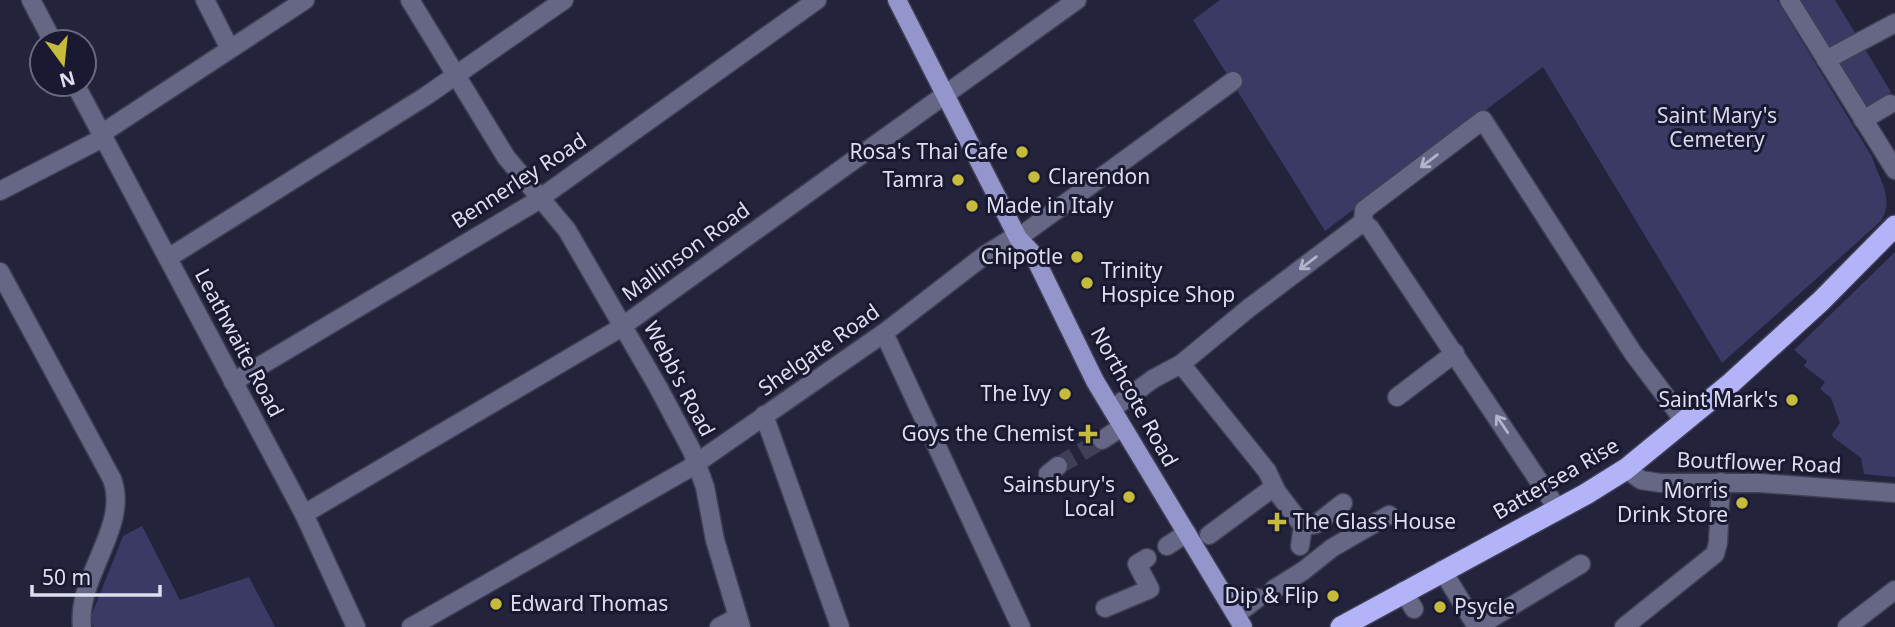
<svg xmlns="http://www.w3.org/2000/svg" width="1895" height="627" font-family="'Noto Sans',sans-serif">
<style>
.green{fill:#3b3a65}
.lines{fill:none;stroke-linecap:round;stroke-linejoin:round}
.minor-tunnel{stroke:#3f3f57;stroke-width:18;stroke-dasharray:18 9;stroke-linecap:butt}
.minor-casing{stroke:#3f3e54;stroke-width:21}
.major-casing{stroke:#3f3e54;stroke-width:21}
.highway-casing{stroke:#3f3e54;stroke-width:24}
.minor{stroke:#666785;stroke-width:18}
.major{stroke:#9495cb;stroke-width:18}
.highway{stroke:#b3b3f9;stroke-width:21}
.oneway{stroke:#b3b4cb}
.poi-dot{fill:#c7bb3b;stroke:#1a1932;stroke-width:2.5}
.labels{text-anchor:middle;stroke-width:6;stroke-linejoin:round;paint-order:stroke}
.park-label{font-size:21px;fill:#d7d8ee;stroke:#1a1932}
.poi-label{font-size:21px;fill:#dddef0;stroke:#1a1932;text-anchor:end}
.street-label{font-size:21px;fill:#dddef0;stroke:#1a1932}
</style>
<rect width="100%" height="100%" fill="#23233c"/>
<!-- green -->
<g class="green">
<path d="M 1220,0 L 1777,0 L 1872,157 C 1879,179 1895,199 1881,221 L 1722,363 L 1543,67 L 1325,231 L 1193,20 Z"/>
<polygon points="1800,0 1835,0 1891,92 1866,110"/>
<polygon points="1895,252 1895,477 1864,474 1861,458 1833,437 1832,434 1840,423 1831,398 1820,389 1825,382 1804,366 1807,361 1794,350"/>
<polygon points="142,526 180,600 249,577 275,627 94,627 90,619 123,536"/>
</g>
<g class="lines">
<!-- minor-tunnel -->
<polyline class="minor-tunnel" points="1058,466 1102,440"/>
<defs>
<g id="minor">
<polyline points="31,0 53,42"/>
<polyline points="205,0 230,49"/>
<polyline points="410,0 506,157 567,230 658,387 692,451 705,487 715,540 741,627"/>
<polyline points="1789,0 1895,170"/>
<polyline points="1826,60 1895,23"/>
<polyline points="75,84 304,514 356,627"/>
<polyline points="1863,120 1890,104"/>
<polyline points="0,191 97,141 107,130 305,0"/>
<polyline points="1363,222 1364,210 1483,120 1633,353 1685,422"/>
<polyline points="1363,222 1370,228 1557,508"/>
<polyline points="168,258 426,96 564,0"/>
<path d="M 0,272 L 112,479 C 130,526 76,577 82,627"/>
<polyline points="884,333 1021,627"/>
<polyline points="1181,364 1267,471 1277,492 1303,526 1316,524 1343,503"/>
<polyline points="233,382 532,204 817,0"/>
<polyline points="1397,397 1455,353"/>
<polyline points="1112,409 1153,379 1181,364 1249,308 1363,222"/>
<polyline points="764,415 840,627"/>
<polyline points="1102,440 1122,427"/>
<polyline points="1626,469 1641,480 1660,483 1760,483 1895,493"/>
<polyline points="1048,474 1058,466"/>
<polyline points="304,514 617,330 1077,0"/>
<polyline points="1209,535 1274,487"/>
<polyline points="1167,546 1187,533"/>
<polyline points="1300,546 1303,526"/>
<polyline points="1442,570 1477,627 1581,564"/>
<polyline points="1274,589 1303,571 1332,548 1389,515"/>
<polyline points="1403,591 1414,609"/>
<polyline points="1105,608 1150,589 1137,564 1147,558"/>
<polyline points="1236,615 1258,598"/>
<polyline points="411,627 688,469 884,333 985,255 1011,239 1018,238 1233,81"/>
<polyline points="719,627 738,617"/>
<polyline points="1624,627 1715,554 1718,543 1721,482"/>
<polyline points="1847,627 1895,590"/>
</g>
<polyline id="major" points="897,0 1018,238 1033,254 1095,381 1243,627"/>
<polyline id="highway" points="1341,627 1586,494 1626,469 1731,383 1821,301 1895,226"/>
</defs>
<!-- minor casing -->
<use href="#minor" class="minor-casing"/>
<!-- major casing -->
<use href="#major" class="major-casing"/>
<!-- highway casing -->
<use href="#highway" class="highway-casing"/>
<!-- minor -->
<use href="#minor" class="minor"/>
<!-- major -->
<use href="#major" class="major"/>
<!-- highway -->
<use href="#highway" class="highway"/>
</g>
<!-- one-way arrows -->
<defs><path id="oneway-shaft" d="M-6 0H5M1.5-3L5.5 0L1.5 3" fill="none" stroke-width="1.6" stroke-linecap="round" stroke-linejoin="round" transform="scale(1.75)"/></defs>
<g class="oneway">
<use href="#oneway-shaft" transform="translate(1429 161) rotate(143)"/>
<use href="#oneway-shaft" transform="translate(1308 263) rotate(143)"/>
<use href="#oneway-shaft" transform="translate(1502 424) rotate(-124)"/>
</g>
<!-- markers -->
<g class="poi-dot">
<circle cx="1022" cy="152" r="7"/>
<circle cx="1034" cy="177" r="7"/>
<circle cx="958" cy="180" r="7"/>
<circle cx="972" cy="206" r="7"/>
<circle cx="1077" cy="257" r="7"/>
<circle cx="1087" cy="283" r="7"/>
<circle cx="1065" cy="394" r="7"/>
<circle cx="1792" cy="400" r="7"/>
<path d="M1084.5 423.5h7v7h7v7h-7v7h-7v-7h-7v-7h7z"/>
<circle cx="1129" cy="497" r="7"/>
<circle cx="1742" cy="503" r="7"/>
<path d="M1273.5 511.5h7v7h7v7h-7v7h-7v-7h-7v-7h7z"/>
<circle cx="1333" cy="596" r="7"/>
<circle cx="496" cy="604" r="7"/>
<circle cx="1440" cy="607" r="7"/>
</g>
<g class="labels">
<!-- park labels -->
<g class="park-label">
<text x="1717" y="123">Saint Mary's<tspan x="1717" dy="24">Cemetery</tspan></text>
</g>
<!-- poi labels -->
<g class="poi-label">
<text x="1008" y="159">Rosa's Thai Cafe</text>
<text x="1048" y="184" text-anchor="start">Clarendon</text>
<text x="944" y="187">Tamra</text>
<text x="986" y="213" text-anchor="start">Made in Italy</text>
<text x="1063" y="264">Chipotle</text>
<text x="1101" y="278" text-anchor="start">Trinity<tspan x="1101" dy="24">Hospice Shop</tspan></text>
<text x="1051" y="401">The Ivy</text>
<text x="1778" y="407">Saint Mark's</text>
<text x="1074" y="441">Goys the Chemist</text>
<text x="1115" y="492">Sainsbury's<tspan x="1115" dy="24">Local</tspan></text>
<text x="1728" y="498">Morris<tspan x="1728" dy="24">Drink Store</tspan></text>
<text x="1293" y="529" text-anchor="start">The Glass House</text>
<text x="1319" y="603">Dip &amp; Flip</text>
<text x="510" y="611" text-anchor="start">Edward Thomas</text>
<text x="1454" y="614" text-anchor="start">Psycle</text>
</g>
<!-- street labels -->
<g class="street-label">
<text transform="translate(519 181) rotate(-33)" y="7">Bennerley Road</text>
<text transform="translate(686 252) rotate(-36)" y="7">Mallinson Road</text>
<text transform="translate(239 343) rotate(62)" y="7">Leathwaite Road</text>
<text transform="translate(819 350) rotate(-35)" y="7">Shelgate Road</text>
<text transform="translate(679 379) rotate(62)" y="7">Webb's Road</text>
<text transform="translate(1134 397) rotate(61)" y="7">Northcote Road</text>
<text transform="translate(1759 463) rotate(2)" y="7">Boutflower Road</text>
<text transform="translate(1556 479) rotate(-30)" y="7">Battersea Rise</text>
</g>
</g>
<!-- north arrow -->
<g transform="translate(63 63) rotate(165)"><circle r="33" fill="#1a1932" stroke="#68687e" stroke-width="2"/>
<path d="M0-5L12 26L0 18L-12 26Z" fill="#c7bb3b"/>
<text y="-10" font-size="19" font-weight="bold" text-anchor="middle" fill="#dddef0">N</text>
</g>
<!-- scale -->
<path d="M32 585v10h128v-10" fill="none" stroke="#dddef0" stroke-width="3.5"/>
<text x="42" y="585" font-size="21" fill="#dddef0" stroke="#1a1932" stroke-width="5" paint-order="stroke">50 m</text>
</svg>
